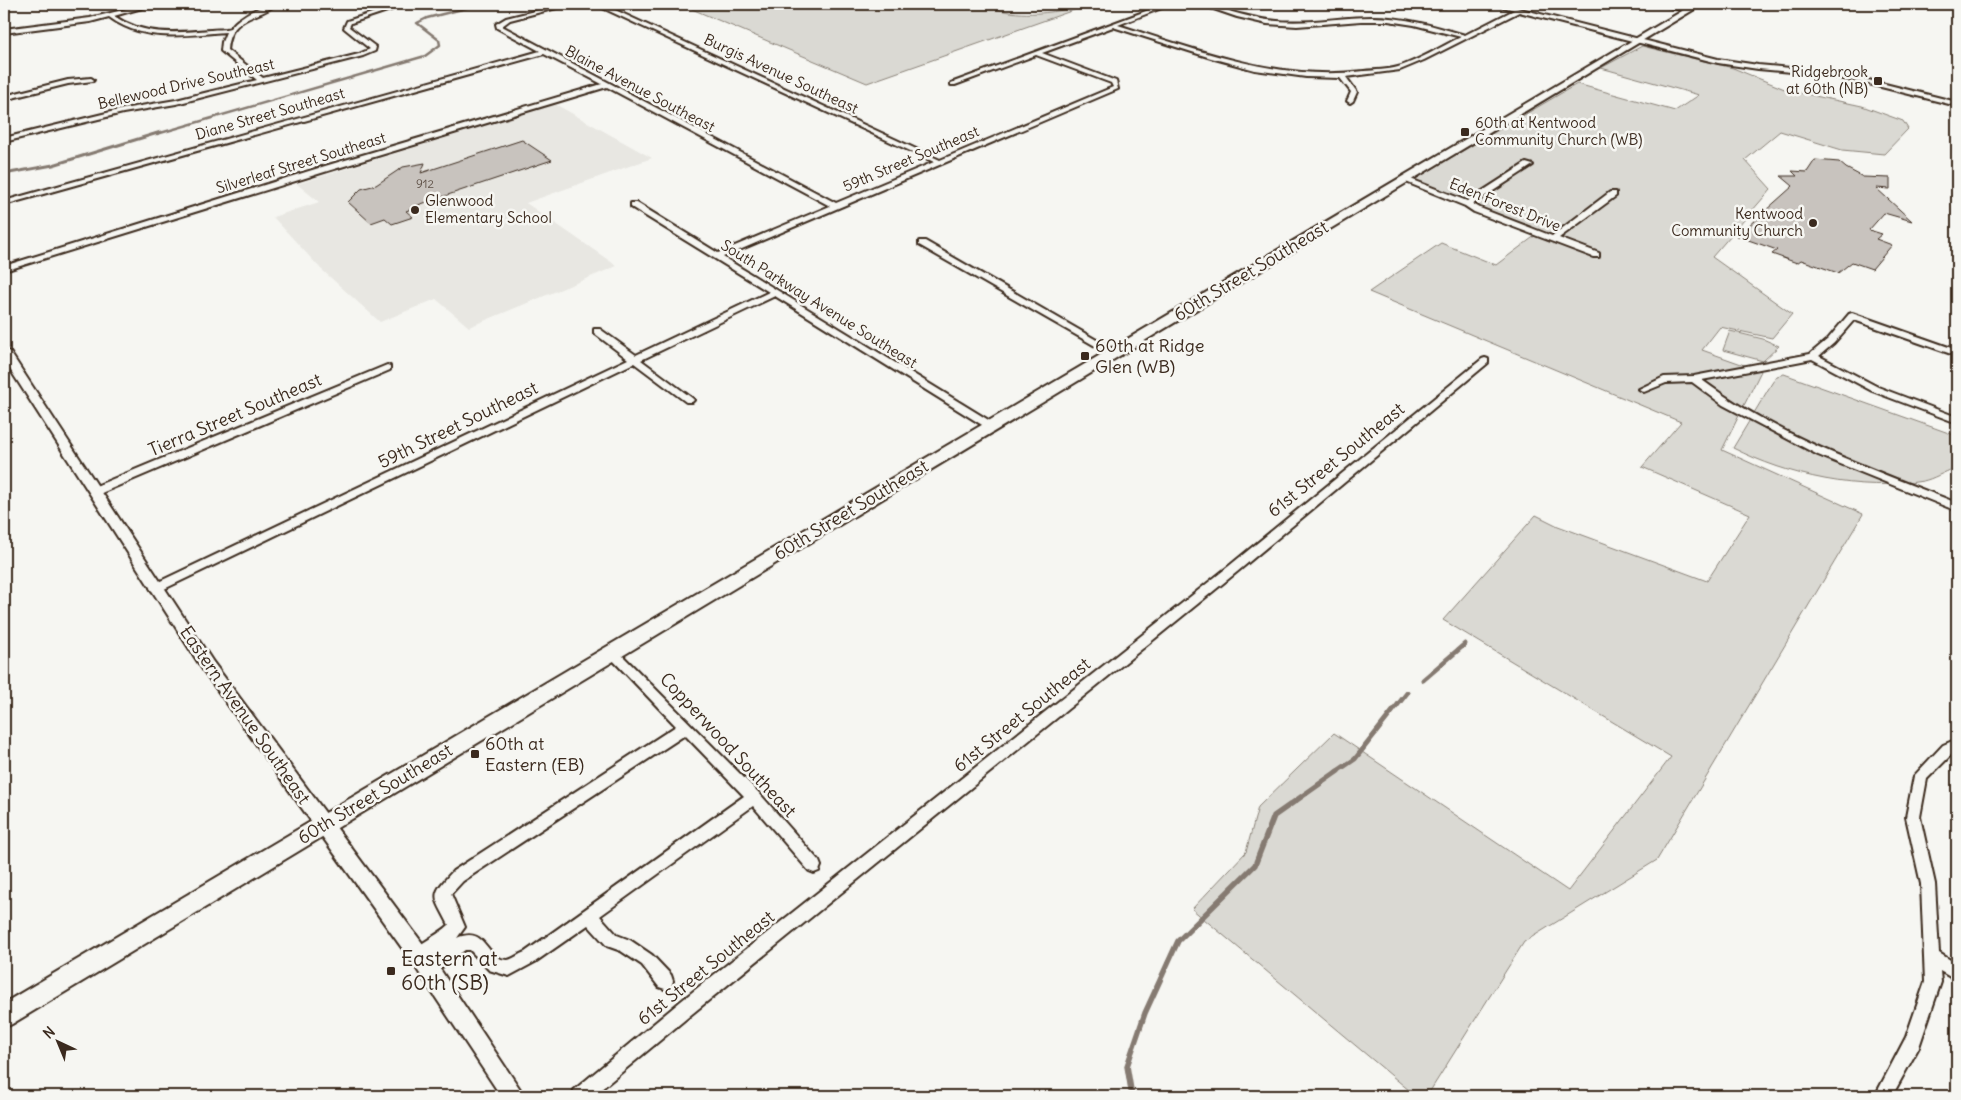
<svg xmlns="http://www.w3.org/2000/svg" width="1961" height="1100" font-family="Delius,sans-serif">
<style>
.built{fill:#e8e7e2}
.green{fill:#dad9d3;stroke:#8a8278}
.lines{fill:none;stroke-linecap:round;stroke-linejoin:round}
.stream-far3{stroke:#857a71;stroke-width:2.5}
.stream-far2{stroke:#857a71;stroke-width:3}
.stream-far1{stroke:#857a71;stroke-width:5}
.stream{stroke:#857a71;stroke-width:5.5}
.building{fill:#c8c3be;stroke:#3b2a1e}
.minor-casing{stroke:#3b2a1e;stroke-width:4}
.tertiary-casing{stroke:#3b2a1e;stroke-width:4}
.secondary-casing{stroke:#3b2a1e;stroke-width:4}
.minor{fill:#f6f6f2;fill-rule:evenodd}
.tertiary{fill:#f6f6f2;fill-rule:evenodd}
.secondary{fill:#f6f6f2;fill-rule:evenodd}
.poi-dot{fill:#3b2a1e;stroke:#f6f6f2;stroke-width:2}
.labels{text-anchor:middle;stroke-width:5;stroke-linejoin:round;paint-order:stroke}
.far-number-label{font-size:12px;fill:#5e5046}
.far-poi-label{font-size:15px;fill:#3b2a1e;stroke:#f6f6f2;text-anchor:end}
.far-street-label{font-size:15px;fill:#3b2a1e;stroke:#f6f6f2}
.street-label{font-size:18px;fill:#3b2a1e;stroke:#f6f6f2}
.poi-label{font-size:18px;fill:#3b2a1e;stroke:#f6f6f2;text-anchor:start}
.near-poi-label{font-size:21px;fill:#3b2a1e;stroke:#f6f6f2;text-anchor:start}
</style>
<rect width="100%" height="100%" fill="#f6f6f2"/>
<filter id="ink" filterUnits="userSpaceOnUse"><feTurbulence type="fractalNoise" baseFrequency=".02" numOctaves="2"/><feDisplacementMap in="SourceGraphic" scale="10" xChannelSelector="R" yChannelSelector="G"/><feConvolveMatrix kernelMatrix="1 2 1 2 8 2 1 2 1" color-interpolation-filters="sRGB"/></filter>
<g filter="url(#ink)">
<!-- built -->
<polygon class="built" points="555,104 652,158 526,203 617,266 469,327 436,299 380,322 321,269 273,217 319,202 297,184"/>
<!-- green -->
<g class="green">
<path d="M 680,4 L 989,4 C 1001,16 1041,14 1057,11 C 1069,9 1078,4 1091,4 L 867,83 Z"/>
<polygon points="1642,46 1733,68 1787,90 1862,106 1903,121 1908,129 1884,154 1842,150 1780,131 1745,160 1771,189 1712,257 1792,314 1772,338 1720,327 1702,350 1761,371 1722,450 1863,514 1657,860 1524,942 1427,1096 1416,1096 1192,909 1246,852 1258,807 1334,733 1568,891 1671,757 1443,620 1536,515 1558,526 1707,581 1750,514 1642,467 1681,422 1369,292 1441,243 1496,265 1540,232 1408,183 1577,84 1675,111 1699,95 1601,68"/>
<polygon points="1730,331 1763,339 1779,346 1763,361 1723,350"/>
<path d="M 1784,374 L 1957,436 L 1957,465 L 1955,468 C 1944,472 1933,479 1923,481 C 1860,492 1788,476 1733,448 L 1772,383 L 1777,376 Z"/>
</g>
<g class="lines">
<!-- stream-far3 -->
<polyline class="stream-far3" points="157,134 425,56 440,45 439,40 417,23 427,18 482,4"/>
<!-- stream-far2 -->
<polyline class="stream-far2" points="4,174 53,165 161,132"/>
<!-- stream-far1 -->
<g class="stream-far1">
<polyline points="1423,680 1465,644"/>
<polyline points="1336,772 1355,759 1407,693"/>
</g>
<!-- stream -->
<polyline class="stream" points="1132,1096 1127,1066 1145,1013 1178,941 1255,865 1274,816 1338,771"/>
</g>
<!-- building -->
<g class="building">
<polygon points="522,140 552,160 415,206 416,207 406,211 413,217 392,224 385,218 371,223 348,202 361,189 376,185 403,167 425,163 421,173"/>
<polygon points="1815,160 1839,162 1846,168 1863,177 1890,178 1890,189 1876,188 1912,221 1884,213 1869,230 1882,234 1876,239 1892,245 1872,269 1852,262 1838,273 1801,260 1797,263 1772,254 1777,250 1737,236 1793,186 1781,176 1797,176 1792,171 1807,172"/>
</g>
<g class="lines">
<defs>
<g id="minor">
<path d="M 147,4 L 156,4 L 114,16 C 143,36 176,33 211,30 C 216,29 225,30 230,28 C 232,26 235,22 238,20 C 248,12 264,4 277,4 C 257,20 230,15 227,50 L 263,78 L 359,54 L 370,49 L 344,28 L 347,21 L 400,4 L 408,4 L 351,23 L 349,27 L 376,47 L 375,51 L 363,56 L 176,104 L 123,113 L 4,142 L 4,138 L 123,109 L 176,100 L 257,80 L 221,51 L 222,42 L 226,32 C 186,35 143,43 109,17 L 90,22 L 4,33 L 4,29 L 90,18 Z"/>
<path d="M 563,4 L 572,4 L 510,20 L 502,26 L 836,203 L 934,162 L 594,4 L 601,4 L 609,7 L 630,4 L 613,9 L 940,160 L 1113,87 L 1111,83 L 1036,55 L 955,85 L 951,85 L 951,83 L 1165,4 L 1172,4 L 1118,25 C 1198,50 1279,82 1364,71 C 1375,70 1388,70 1398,67 C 1420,60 1440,47 1461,37 L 1414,25 L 1388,21 L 1361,21 L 1297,26 L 1267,24 L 1237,17 L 1199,4 C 1210,3 1221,8 1232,12 C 1247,16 1262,20 1277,21 C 1309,24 1340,17 1372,17 C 1404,17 1435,26 1465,35 L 1514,10 L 1492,4 L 1501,4 L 1718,59 L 1758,65 L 1823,71 L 1873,81 L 1957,102 L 1957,106 L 1873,85 L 1823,75 L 1758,69 L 1718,63 L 1519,12 L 1424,60 L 1400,70 L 1346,77 L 1357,92 L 1353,101 L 1350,103 L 1347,101 L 1351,92 L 1340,78 L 1306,77 L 1255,70 L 1211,58 L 1113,27 L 1042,53 L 1116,81 L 1118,89 L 723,257 L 995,424 L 996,426 L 995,428 L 987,428 L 775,296 L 641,360 L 692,398 L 694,400 L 692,402 L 686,402 L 634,363 L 160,591 L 152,591 L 150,588 L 152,585 L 628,359 L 594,333 L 594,329 L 600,329 L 636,355 L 769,292 L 631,207 L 631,203 L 637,203 L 718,253 L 830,206 L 607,87 L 331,170 L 4,271 L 4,266 L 325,166 L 602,84 L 544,54 L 4,205 L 4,201 L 540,51 L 497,28 L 496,24 L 506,18 Z"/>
<polygon points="1659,4 1668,4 1691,10 1688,12"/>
<polygon points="91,78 94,80 93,81 68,84 4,100 4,96 68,80"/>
<polygon points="1526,163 1533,165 1473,204 1480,208 1552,236 1610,192 1616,192 1616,196 1559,238 1599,253 1599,257 1593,257 1474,212 1465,206 1401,180 1408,178 1467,201"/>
<polygon points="919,241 925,241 1119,353 1117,355 1111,355 919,245"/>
<path d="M 1852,313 L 1957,350 L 1957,356 L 1854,320 L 1834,343 L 1819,356 L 1878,387 L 1957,417 L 1957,423 L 1872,391 L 1812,359 L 1702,380 C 1778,437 1870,468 1957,503 L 1957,511 L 1818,455 L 1723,405 L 1692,382 L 1666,383 L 1644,392 L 1639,389 L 1664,377 L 1694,376 L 1810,354 L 1828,339 L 1849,314 Z"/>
<polygon points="1485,358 1488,359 1488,363 1237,572 693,1013 593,1096 572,1096 574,1090 681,1001 1229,566 1482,359"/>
<polygon points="387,365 390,366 390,370 99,494 91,494 90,491 91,488"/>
<path d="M 612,647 L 616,649 L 759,793 L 819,861 L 821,866 L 819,871 L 814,873 L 809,871 L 753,806 L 600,916 L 617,935 L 630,940 L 652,955 L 671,975 L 673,981 L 671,987 L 665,989 L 659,987 L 642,965 L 621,951 L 607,946 L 588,925 L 535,962 L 509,976 L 489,970 L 470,950 L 465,950 L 434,973 L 428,976 L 422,973 L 420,968 L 422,963 L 434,954 L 419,963 L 414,960 L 411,955 C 416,944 439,935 449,925 C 434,895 429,897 453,871 L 676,726 L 608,655 L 606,652 L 608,649 ZM 685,735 L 744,796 L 525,952 C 519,954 512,960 507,960 C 485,960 487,925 457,938 L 465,927 L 451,894 L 463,881 Z"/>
<polygon points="1957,739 1957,751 1953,753 1927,779 1920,817 1935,884 1939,953 1957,964 1957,981 1940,971 1941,982 1919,1047 1892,1096 1875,1096 1906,1037 1925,982 1921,884 1906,817 1914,776 1943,745"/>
</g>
<polygon id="tertiary" points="4,349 10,352 213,662 426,948 520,1089 523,1096 501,1096 412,962 203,670 4,360"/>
<polygon id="secondary" points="1694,4 1703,4 12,1024 4,1028 4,1003"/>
</defs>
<!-- minor casing -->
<use href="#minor" class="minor-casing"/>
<!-- tertiary casing -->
<use href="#tertiary" class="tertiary-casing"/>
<!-- secondary casing -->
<use href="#secondary" class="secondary-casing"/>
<!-- minor -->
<use href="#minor" class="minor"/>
<!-- tertiary -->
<use href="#tertiary" class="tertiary"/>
<!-- secondary -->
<use href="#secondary" class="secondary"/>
</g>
</g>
<!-- markers -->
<g class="poi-dot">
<rect x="1873" y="76" width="10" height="10" rx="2.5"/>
<rect x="1460" y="127" width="10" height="10" rx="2.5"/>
<circle cx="415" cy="210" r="5"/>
<circle cx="1813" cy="223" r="5"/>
<rect x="1080" y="351" width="10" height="10" rx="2.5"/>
<rect x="470" y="749" width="10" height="10" rx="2.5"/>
<rect x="386" y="966" width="10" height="10" rx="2.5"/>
</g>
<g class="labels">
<!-- far-number labels -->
<g class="far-number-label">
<text x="425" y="188">912</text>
</g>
<!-- far-poi labels -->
<g class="far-poi-label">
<text x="1868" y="77">Ridgebrook<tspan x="1868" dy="17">at 60th (NB)</tspan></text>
<text x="1475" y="128" text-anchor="start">60th at Kentwood<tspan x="1475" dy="17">Community Church (WB)</tspan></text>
<text x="425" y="206" text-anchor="start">Glenwood<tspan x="425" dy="17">Elementary School</tspan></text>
<text x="1803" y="219">Kentwood<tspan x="1803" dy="17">Community Church</tspan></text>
</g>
<!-- far-street labels -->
<g class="far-street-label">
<text transform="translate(781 74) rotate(25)" y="5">Burgis Avenue Southeast</text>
<text transform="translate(186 84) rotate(-13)" y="5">Bellewood Drive Southeast</text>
<text transform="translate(640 89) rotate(28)" y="5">Blaine Avenue Southeast</text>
<text transform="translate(270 114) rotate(-16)" y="5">Diane Street Southeast</text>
<text transform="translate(911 159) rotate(-23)" y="5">59th Street Southeast</text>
<text transform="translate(301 163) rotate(-17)" y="5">Silverleaf Street Southeast</text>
<text transform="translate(1505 205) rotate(22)" y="5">Eden Forest Drive</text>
<text transform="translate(819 304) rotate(32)" y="5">South Parkway Avenue Southeast</text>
</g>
<!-- street labels -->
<g class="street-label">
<text transform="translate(1251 271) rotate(-31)" y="6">60th Street Southeast</text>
<text transform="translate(235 415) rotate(-23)" y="6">Tierra Street Southeast</text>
<text transform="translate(458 425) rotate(-26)" y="6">59th Street Southeast</text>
<text transform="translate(1336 460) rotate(-39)" y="6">61st Street Southeast</text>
<text transform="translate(851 510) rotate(-31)" y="6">60th Street Southeast</text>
<text transform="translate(245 715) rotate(55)" y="6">Eastern Avenue Southeast</text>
<text transform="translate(1022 715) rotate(-39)" y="6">61st Street Southeast</text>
<text transform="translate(728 745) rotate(47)" y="6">Copperwood Southeast</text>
<text transform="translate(375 794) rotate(-31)" y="6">60th Street Southeast</text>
<text transform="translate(706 968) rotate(-39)" y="6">61st Street Southeast</text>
</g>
<!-- poi labels -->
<g class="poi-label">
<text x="1095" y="352">60th at Ridge<tspan x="1095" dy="21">Glen (WB)</tspan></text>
<text x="485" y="750">60th at<tspan x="485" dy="21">Eastern (EB)</tspan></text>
</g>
<!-- near-poi labels -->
<g class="near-poi-label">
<text x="401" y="966">Eastern at<tspan x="401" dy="24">60th (SB)</tspan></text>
</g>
</g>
<!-- margin -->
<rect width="1961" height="1100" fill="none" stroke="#f6f6f2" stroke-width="20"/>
<rect x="10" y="10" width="1941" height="1080" fill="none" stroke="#3b2a1e" stroke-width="2" filter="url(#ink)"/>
<!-- north arrow -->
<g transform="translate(58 1042) rotate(316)" stroke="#f6f6f2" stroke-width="4" paint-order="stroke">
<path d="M0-4L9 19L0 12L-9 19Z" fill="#3b2a1e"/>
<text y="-8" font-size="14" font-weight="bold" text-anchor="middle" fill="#3b2a1e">N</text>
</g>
</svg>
